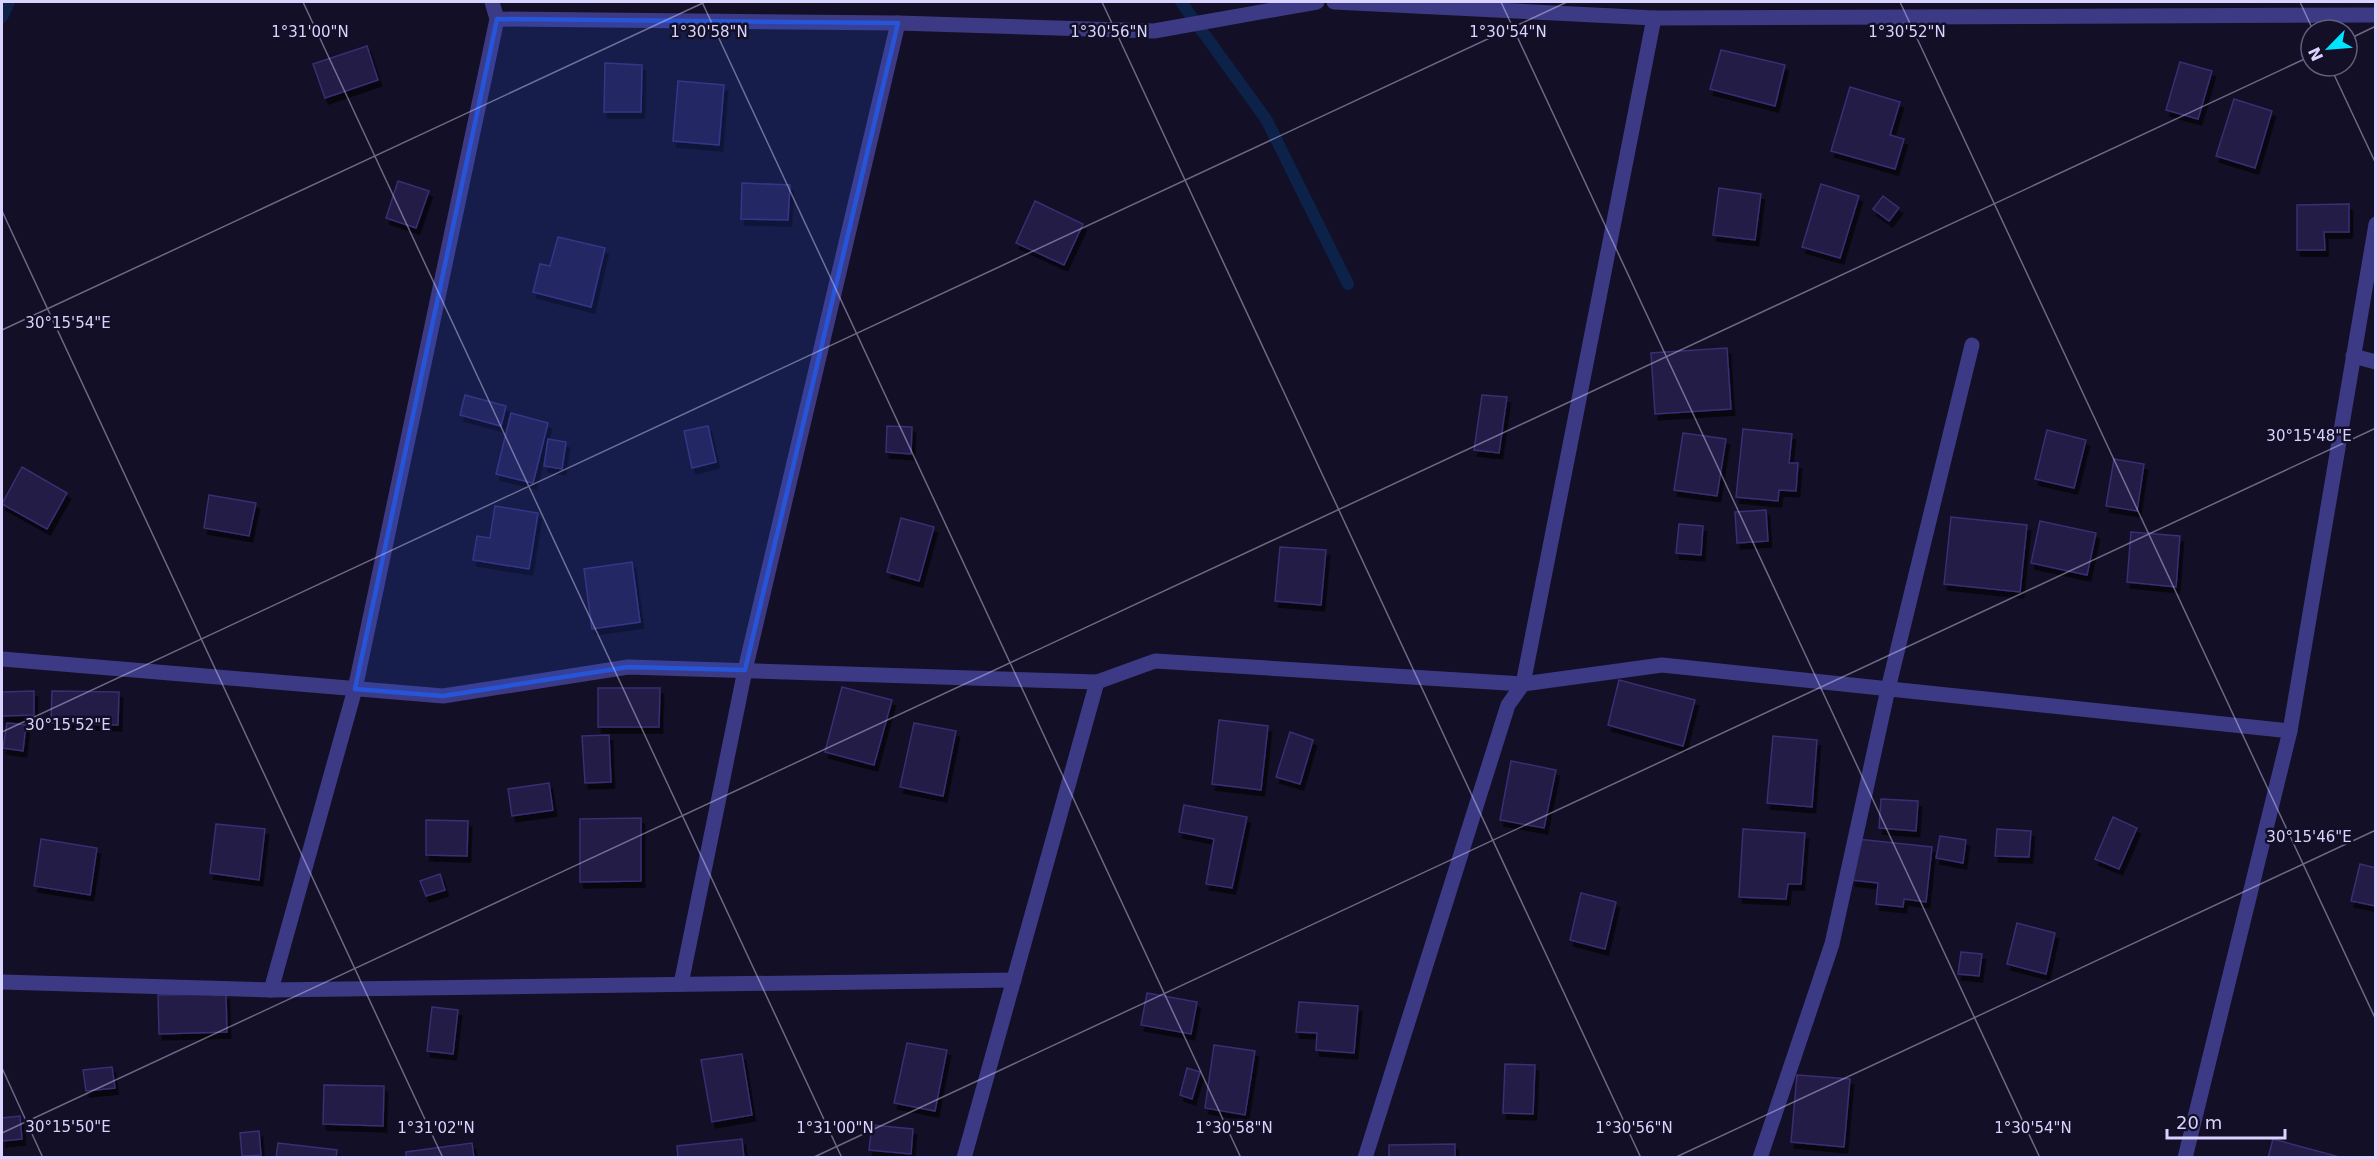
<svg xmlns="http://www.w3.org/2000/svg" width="2377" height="1159" font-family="'DejaVu Sans',sans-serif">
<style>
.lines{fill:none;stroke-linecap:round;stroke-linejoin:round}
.stream{stroke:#0c2248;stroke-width:12}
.building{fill:#241b47;stroke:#3b2d73;stroke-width:1.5;filter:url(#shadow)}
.minor{stroke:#3d3a85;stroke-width:15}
.marked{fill:#2655da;fill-opacity:0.2;stroke:#2655da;stroke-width:4.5;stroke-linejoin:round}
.ticks{fill:none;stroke:#d9d4ff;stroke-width:1.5;stroke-opacity:0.45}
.ticks-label{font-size:15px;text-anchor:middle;fill:#d9d4ff;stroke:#130f26;stroke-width:5;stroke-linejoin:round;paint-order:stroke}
</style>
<defs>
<filter id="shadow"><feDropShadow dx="3.5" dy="6" stdDeviation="0" flood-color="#0009"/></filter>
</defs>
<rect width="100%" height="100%" fill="#130f26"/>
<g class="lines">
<!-- stream -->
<g class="stream">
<polyline points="1181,2 1266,119 1348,284"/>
<polyline points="2,17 9,2"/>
</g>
</g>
<!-- building -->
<g class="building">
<polygon points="367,46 378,80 325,98 313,64"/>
<polygon points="1721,50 1785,65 1775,106 1710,89"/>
<polygon points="2180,62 2212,71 2198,119 2166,110"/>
<polygon points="605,63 642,65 641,112 604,112"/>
<polygon points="678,81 724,85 719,145 673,141"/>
<polygon points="1850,87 1900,102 1890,135 1904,139 1895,169 1831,151"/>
<polygon points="2234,99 2272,111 2255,168 2216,156"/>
<polygon points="398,181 429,191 416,228 386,218"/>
<polygon points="742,183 790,185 788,220 741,219"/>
<polygon points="1821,184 1859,196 1840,258 1802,247"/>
<polygon points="1719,188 1761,194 1755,240 1713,235"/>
<polygon points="1883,196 1899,208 1889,221 1873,209"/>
<polygon points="1035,201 1083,224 1064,265 1016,243"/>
<polygon points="2349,204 2349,232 2324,232 2325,250 2297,250 2297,205"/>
<polygon points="558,237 605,248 591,307 533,292 540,264 550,266"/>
<polygon points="1727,348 1731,409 1655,414 1651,353"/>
<polygon points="465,395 506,406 501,426 460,415"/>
<polygon points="1482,395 1507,397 1499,453 1474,450"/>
<polygon points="511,413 548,423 533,483 496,474"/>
<polygon points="708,426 716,462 692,468 684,431"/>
<polygon points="887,426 912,427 911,454 886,452"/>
<polygon points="1743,429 1792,434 1789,463 1798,463 1796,491 1779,490 1778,501 1736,497"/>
<polygon points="2047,430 2086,440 2074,488 2035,479"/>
<polygon points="1683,433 1726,439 1717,496 1674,490"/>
<polygon points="548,439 566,442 562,469 544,466"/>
<polygon points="2114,459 2144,464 2137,511 2106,506"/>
<polygon points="22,467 67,493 47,529 2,504"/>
<polygon points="209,495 256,503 249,536 204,528"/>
<polygon points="495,506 538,513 529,569 473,560 477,536 490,538"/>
<polygon points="1766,510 1768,541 1737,543 1735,512"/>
<polygon points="1951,517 2027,525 2020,592 1944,584"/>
<polygon points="901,518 934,527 919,581 887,572"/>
<polygon points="2040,521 2096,533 2087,575 2031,563"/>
<polygon points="1679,524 1703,526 1701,555 1676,553"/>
<polygon points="2131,532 2180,536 2176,587 2127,582"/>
<polygon points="1280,547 1326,550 1321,605 1275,601"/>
<polygon points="632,562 640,622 592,629 584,569"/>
<polygon points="1619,680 1695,700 1683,746 1608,725"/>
<polygon points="842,687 892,700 874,765 825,752"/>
<polygon points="598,688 660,688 659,727 598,727"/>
<polygon points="34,691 34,715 2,716 2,692"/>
<polygon points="52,691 119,692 118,725 51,723"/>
<polygon points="1219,720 1268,726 1261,790 1212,784"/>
<polygon points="7,723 26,725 23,751 3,748"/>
<polygon points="914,723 956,731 943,796 900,787"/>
<polygon points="1290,732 1313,740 1300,784 1276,777"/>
<polygon points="609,735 611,782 585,783 582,736"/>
<polygon points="1773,736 1817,740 1812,807 1767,803"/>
<polygon points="1511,761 1556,770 1544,828 1500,820"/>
<polygon points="549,783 553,810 512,816 508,789"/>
<polygon points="1881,799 1918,801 1916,831 1879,828"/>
<polygon points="1184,805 1247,817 1232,888 1206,884 1214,839 1179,832"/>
<polygon points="2113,817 2137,828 2119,869 2095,859"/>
<polygon points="641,818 641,881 580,882 580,819"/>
<polygon points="426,820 468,821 467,856 426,855"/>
<polygon points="216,824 265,829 259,880 210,873"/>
<polygon points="1743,829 1805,833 1801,884 1788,884 1786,899 1739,897"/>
<polygon points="1997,829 2031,831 2029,857 1995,856"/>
<polygon points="1940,836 1966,840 1963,863 1936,858"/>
<polygon points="41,839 97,848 90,895 34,886"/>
<polygon points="1857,839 1932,847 1926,902 1904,899 1903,907 1876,904 1878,883 1852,880"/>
<polygon points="2360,864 2376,868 2376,906 2351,901"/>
<polygon points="440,874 445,890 426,896 420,881"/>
<polygon points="1581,893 1616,902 1605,949 1570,940"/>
<polygon points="2017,923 2055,933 2046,974 2007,964"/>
<polygon points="1961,952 1982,954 1979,976 1958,974"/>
<polygon points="1147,993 1197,1002 1191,1034 1141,1025"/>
<polygon points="226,994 227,1032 159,1034 158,995"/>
<polygon points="1299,1002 1358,1006 1354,1053 1316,1050 1317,1033 1296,1032"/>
<polygon points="432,1007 458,1010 453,1054 427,1051"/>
<polygon points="907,1043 947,1050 935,1111 894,1103"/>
<polygon points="1214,1045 1255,1051 1245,1115 1205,1108"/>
<polygon points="742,1054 752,1115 712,1122 701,1060"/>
<polygon points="1505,1064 1535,1065 1533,1114 1503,1113"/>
<polygon points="112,1067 115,1088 86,1091 83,1070"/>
<polygon points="1187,1068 1200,1072 1192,1099 1180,1095"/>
<polygon points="1797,1075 1850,1079 1844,1147 1791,1142"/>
<polygon points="324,1085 384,1086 383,1126 323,1124"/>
<polygon points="20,1116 22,1139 2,1141 2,1118"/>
<polygon points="872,1125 913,1129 911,1154 869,1150"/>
<polygon points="259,1131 261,1155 242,1156 240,1133"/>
<polygon points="742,1139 744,1158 678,1158 677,1146"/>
<polygon points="2273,1139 2343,1158 2268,1158"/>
<polygon points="278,1143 337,1150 336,1158 276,1158"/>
<polygon points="472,1143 474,1158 406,1158 406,1152"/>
<polygon points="1455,1144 1455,1158 1389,1158 1389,1145"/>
</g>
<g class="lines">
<!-- minor -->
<g class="minor">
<polyline points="1334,2 1654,18 2376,15"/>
<polyline points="497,19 898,23 1154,31 1317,2"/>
<polyline points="2353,356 2376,362"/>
<polyline points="2,659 443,696 628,667 1097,682 1155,661 1523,684 1662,665 2290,731"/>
<polyline points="2,982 271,990 1014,980"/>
<polyline points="681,984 745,670 898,23"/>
<polyline points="271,990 355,689 497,19 492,2"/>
<polyline points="964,1158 1097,682"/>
<polyline points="1365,1158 1508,705 1523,684 1654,18"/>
<polyline points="1760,1158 1832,944 1888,689 1972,345"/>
<polyline points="2185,1158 2290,731 2376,224"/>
</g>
</g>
<!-- marked area -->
<path class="marked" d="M 497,19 L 898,23 L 745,670 L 628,667 L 443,696 L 355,689 Z"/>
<!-- ticks -->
<path class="ticks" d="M 303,2 L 842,1158M 702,2 L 1241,1158M 1102,2 L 1641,1158M 1501,2 L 2040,1158M 1900,2 L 2376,1020M 2300,2 L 2313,30M 2347,40 L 2376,26M 2330,66 L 2376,164M 2,211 L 443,1158M 2,330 L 705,2M 2,732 L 1567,2M 2,1068 L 43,1158M 2,1133 L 2311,56M 812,1158 L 2376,428M 1674,1158 L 2376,830"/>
<g class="ticks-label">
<text x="1907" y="37">1°30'52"N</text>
<text x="310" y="37">1°31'00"N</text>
<text x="709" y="37">1°30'58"N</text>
<text x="1109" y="37">1°30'56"N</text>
<text x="1508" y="37">1°30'54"N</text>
<text x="68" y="328">30°15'54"E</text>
<text x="2309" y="441">30°15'48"E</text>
<text x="68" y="730">30°15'52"E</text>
<text x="2309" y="842">30°15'46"E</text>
<text x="68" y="1132">30°15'50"E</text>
<text x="436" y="1133">1°31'02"N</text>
<text x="835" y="1133">1°31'00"N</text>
<text x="1234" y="1133">1°30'58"N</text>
<text x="1634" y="1133">1°30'56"N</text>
<text x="2033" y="1133">1°30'54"N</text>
</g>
<!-- border -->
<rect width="2377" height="1159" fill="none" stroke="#d9d4ff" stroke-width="6"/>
<!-- north arrow -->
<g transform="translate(2329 48) rotate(245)"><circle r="28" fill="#130f26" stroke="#625e7d" stroke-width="1.5"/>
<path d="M0-4.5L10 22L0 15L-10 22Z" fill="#00e5ff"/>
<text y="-9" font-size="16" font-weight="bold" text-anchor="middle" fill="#d9d4ff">N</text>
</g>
<!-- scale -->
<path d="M2167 1129v9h118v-9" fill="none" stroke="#d9d4ff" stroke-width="3"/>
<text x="2176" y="1129" font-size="18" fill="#d9d4ff" stroke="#130f26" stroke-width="4.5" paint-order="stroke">20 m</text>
</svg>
